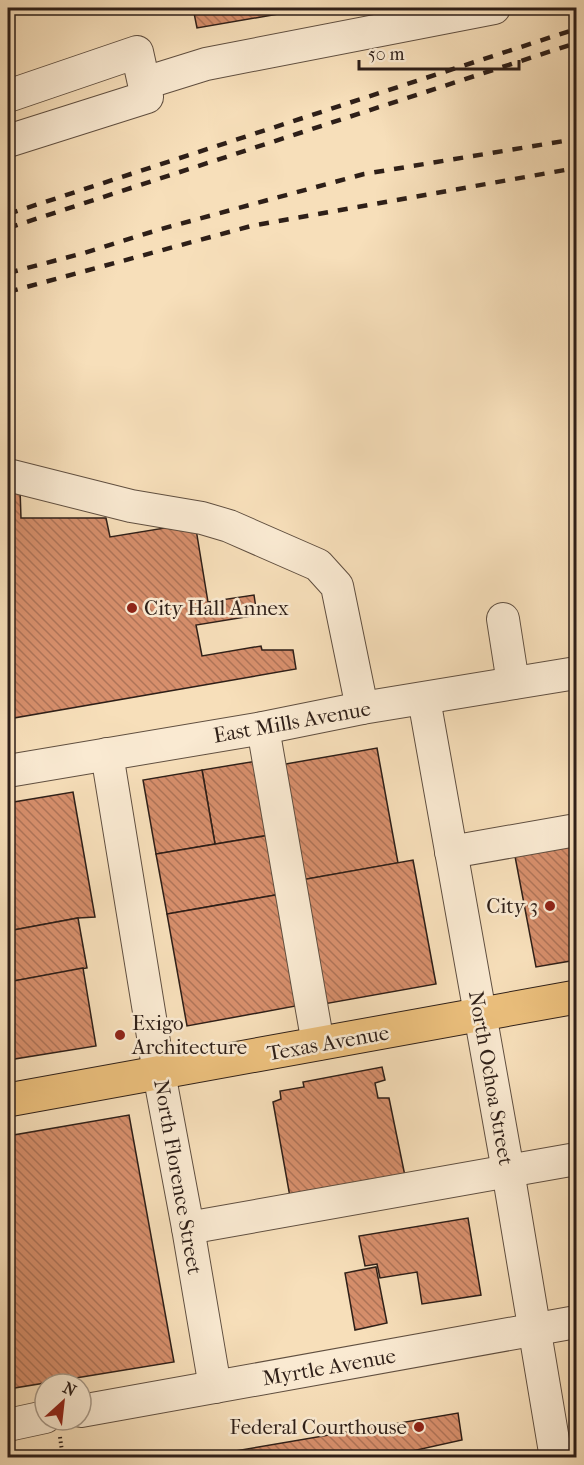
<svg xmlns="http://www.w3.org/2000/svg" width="584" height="1465" font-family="'IM FELL French Canon',serif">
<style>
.building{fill:url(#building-back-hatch);stroke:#2e1f18;stroke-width:1.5}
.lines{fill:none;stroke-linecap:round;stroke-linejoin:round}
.minor-casing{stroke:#604f40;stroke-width:34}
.major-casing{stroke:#2e1f18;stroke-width:35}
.path{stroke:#2e1f18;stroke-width:4;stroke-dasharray:1.5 3;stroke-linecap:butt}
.minor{stroke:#faead2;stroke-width:32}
.major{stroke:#ecc07d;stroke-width:33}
.rail{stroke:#2e1f18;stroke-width:4.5;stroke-dasharray:10 10;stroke-linecap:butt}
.poi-dot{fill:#8f2418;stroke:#faead2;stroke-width:2}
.labels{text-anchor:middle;stroke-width:5;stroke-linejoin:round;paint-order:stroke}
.poi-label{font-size:21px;fill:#2e1f18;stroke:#faead2;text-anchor:start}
.street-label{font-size:21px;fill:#2e1f18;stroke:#faead2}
</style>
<defs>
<pattern id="building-back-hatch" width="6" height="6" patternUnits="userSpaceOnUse" patternTransform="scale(1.5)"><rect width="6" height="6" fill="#d78f6c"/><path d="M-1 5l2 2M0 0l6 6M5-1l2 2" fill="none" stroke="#af7458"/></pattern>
</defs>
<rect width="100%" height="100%" fill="#f7dfba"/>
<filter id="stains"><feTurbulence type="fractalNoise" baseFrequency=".00333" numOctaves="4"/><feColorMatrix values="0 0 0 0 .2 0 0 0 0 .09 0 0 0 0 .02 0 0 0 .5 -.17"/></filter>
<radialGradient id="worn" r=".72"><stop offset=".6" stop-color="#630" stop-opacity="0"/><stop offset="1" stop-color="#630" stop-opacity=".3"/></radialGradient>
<!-- building -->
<g class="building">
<polygon points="193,8 313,8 197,28"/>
<polygon points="8,489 20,489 21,518 106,518 110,537 195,523 208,602 254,595 257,615 196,625 202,656 261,646 262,650 293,650 296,669 8,719"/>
<polygon points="377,748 398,863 301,880 280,765"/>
<polygon points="257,761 270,835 215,844 202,770"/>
<polygon points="202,770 215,844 156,854 143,780"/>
<polygon points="73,792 95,917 78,918 8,931 8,803"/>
<polygon points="270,835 281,894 167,914 156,854"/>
<polygon points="576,841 576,960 536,967 514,851"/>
<polygon points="413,860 436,984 324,1004 301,880"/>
<polygon points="281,894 301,1005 187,1026 167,914"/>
<polygon points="78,918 87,968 8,982 8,931"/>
<polygon points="83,968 96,1046 8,1060 8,982"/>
<polygon points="382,1067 385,1080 375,1083 378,1098 389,1098 405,1176 290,1197 273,1102 281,1099 280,1091 304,1087 303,1082"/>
<polygon points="129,1115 174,1362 8,1389 8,1136"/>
<polygon points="468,1218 481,1295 422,1304 417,1272 380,1278 377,1264 365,1266 359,1236"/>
<polygon points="376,1267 387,1323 355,1330 345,1273"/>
<polygon points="458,1413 462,1440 394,1455 395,1458 194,1458"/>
</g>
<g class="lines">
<defs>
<g id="minor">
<polyline points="145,83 206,64 494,8"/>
<polyline points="8,96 137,52 147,97 8,141"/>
<polyline points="8,475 131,506 202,518 229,526 318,565 337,586 362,708"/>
<polyline points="503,619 513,683"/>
<polyline points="424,699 508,1171 556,1458"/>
<polyline points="263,728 318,1044"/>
<polyline points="107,754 159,1073 188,1228 215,1387"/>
<polyline points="8,771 263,728 362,708 576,673"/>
<polyline points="451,852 576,830"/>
<polyline points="188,1228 576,1159"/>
<polyline points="81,1411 576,1322"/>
<polyline points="8,1425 45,1417"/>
</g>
<polyline id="major" points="8,1100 576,997"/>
</defs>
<!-- minor casing -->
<use href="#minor" class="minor-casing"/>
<!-- major casing -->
<use href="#major" class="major-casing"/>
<!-- path -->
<polyline class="path" points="60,1437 63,1458"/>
<!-- minor -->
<use href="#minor" class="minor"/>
<!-- major -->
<use href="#major" class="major"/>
<!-- rail -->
<g class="rail">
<polyline points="8,214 576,29"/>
<polyline points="8,228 576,43"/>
<polyline points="8,273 84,253 161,229 364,174 576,139"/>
<polyline points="8,292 251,226 576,168"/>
</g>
</g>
<!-- markers -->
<g class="poi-dot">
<circle cx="132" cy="608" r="6"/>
<circle cx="550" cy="906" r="6"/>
<circle cx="120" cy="1035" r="6"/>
<circle cx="419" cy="1427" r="6"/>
</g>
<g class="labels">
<!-- poi labels -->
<g class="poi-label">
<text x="144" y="615">City Hall Annex</text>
<text x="538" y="913" text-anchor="end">City 3</text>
<text x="132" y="1030">Exigo<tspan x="132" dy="24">Architecture</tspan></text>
<text x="407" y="1434" text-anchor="end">Federal Courthouse</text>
</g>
<!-- street labels -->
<g class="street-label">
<text transform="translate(292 722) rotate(-10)" y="7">East Mills Avenue</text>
<text transform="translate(328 1043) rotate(-10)" y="7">Texas Avenue</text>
<text transform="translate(491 1078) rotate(80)" y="7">North Ochoa Street</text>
<text transform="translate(178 1177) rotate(80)" y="7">North Florence Street</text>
<text transform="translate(329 1367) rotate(-10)" y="7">Myrtle Avenue</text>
</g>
</g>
<!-- margin -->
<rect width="584" height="1465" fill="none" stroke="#f7dfba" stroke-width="30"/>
<rect x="9" y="9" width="566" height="1447" fill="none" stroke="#2e1f18" stroke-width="3"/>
<rect x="15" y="15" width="554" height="1435" fill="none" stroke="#2e1f18" stroke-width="1.5"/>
<!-- north arrow -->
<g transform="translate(63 1402) rotate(27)"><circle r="28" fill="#faead2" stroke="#a89988" stroke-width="1.5"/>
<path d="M0-4.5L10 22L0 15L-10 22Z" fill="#8f2418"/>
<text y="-9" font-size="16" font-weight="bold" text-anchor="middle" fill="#2e1f18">N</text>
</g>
<!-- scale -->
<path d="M359 60v9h160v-9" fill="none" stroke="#2e1f18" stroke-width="3"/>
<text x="368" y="60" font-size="18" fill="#2e1f18" stroke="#faead2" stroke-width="4.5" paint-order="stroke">50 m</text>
<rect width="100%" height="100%" filter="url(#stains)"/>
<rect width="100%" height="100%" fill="url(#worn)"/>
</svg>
